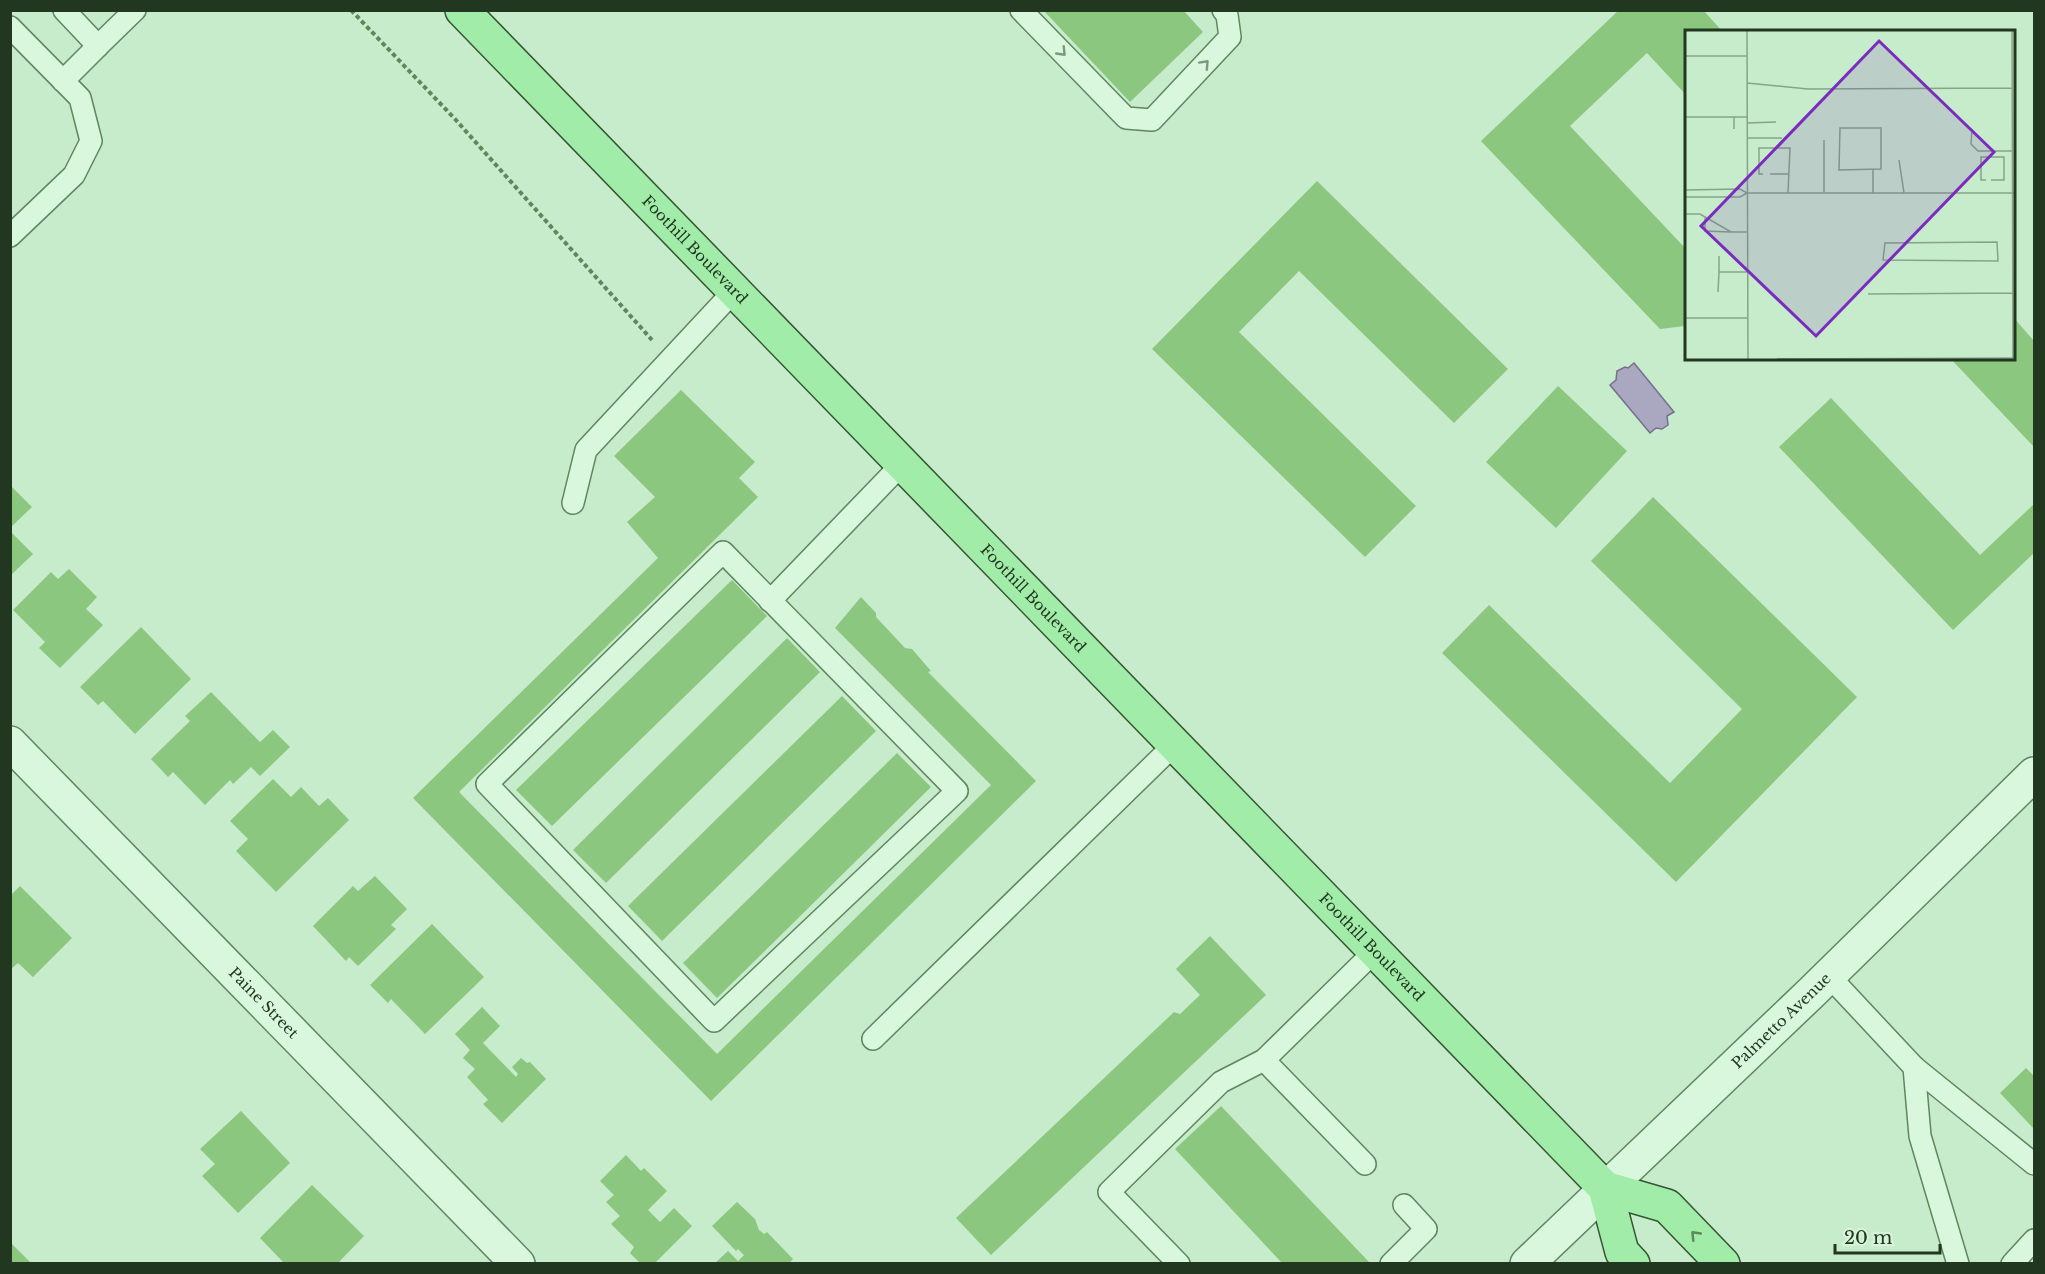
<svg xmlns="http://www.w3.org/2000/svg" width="2045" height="1274" font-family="'Libre Baskerville',serif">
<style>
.water{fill:#aaa8c0;stroke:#746f8e;stroke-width:1.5}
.building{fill:#8bc77f}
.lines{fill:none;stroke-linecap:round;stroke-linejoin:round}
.service-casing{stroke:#5f865d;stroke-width:24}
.minor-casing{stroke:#5f865d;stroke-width:36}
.tertiary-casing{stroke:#5f865d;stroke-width:36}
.primary-casing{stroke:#355431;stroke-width:36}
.path{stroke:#5f865d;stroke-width:4;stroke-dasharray:4.5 3;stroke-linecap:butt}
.service{stroke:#d9f7dd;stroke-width:21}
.minor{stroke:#d9f7dd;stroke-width:33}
.tertiary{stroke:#d9f7dd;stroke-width:33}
.primary{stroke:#a1eca9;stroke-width:33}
.oneway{stroke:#7e977e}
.oneway2{stroke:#5b885e}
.labels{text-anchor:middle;stroke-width:6;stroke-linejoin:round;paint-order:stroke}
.street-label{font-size:15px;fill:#223720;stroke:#d6f4d9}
.inset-road{fill:none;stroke:#85a487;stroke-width:1.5}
.view{fill:#7b2cbf;fill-opacity:0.15;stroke:#7b2cbf;stroke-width:3}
.inset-edge{fill:none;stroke:#223720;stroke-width:3}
</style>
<rect width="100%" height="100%" fill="#c7eccb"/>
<!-- water -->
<polygon class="water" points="1634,363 1674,412 1667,416 1668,425 1662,429 1656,428 1650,433 1610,385 1616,380 1617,371 1625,367 1628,368"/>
<!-- building -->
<g class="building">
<polygon points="1043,10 1183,10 1203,32 1130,102"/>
<polygon points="1619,10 1703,10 1723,32 1686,32 1686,95 1647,53 1570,126 1686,249 1685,326 1660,329 1481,141"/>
<polygon points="1317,181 1508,369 1454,423 1299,271 1239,332 1416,506 1365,557 1152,349"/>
<polygon points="2014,318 2034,341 2034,447 1950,358 2014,358"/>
<polygon points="1558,386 1627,451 1556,528 1486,462"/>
<polygon points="681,390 755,462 739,478 758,497 459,792 717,1054 991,785 835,628 861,597 876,613 876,617 905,648 912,649 931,671 928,672 1036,781 711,1101 413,798 658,558 627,522 655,497 614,456"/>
<polygon points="1831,398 1980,555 2034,504 2034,553 1953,630 1779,447"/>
<polygon points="10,485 32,507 10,528"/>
<polygon points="1653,497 1857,697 1676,882 1442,653 1489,605 1670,783 1742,709 1591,561"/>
<polygon points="10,531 33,554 10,576"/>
<polygon points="69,569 97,597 86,609 103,625 60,668 39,648 45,642 13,610 51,572 58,579"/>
<polygon points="732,580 767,616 552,826 516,790"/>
<polygon points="141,627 191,679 135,734 103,701 98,705 80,687"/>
<polygon points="787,638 820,672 606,883 573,850"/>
<polygon points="211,692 260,742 273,730 290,747 260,776 251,767 233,784 230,780 205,805 173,772 168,777 151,759 190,721 185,716"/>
<polygon points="842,696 876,731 662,941 628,906"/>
<polygon points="897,753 931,787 717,998 683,963"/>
<polygon points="273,779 291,797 301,787 319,806 328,798 349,820 276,892 236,851 248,839 230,821"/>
<polygon points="375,876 407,909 391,925 396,929 358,966 349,957 346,961 313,926 353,886 358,891"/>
<polygon points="20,886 72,938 33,977 18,963 10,970 10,896"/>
<polygon points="432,924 484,977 425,1034 391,999 388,1003 370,985"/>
<polygon points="1210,936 1266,995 991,1255 956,1218 1174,1012 1180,1014 1200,995 1176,969"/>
<polygon points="482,1007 500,1026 483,1043 516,1077 518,1074 512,1067 521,1058 527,1063 530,1062 546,1079 502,1123 483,1104 488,1100 467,1077 475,1069 463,1058 470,1050 455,1034"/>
<polygon points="2026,1068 2034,1076 2034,1129 2000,1093"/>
<polygon points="1221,1106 1369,1262 1368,1264 1283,1264 1175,1149"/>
<polygon points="241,1111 290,1163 238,1213 202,1176 215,1164 200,1149"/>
<polygon points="626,1155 641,1171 644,1168 667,1191 648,1210 660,1222 674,1208 692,1226 654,1264 641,1264 630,1253 634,1247 611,1224 620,1216 606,1202 614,1195 600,1181"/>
<polygon points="312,1185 364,1236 337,1264 285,1264 260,1238"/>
<polygon points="737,1202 755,1219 759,1230 764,1234 767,1232 793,1259 788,1264 714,1264 728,1251 738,1261 744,1255 738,1249 736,1251 712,1226"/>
<polygon points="10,1242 30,1262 28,1264 10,1264"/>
</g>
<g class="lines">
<defs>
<g id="service">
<polyline points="64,10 98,46 135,10"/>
<polyline points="1021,10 1126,118 1152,120 1230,37 1227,15 1223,10"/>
<polyline points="10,27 80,98 91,141 74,175 10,236"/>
<polyline points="63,81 98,46"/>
<polyline points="573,503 586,450 734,291"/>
<polygon points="723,552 957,791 714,1021 487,784"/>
<polyline points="770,601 902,464"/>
<polyline points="1828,975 1914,1067 1920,1136 1958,1264"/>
<polyline points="873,1039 1175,744"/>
<polyline points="1264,1060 1365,1164"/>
<polyline points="1914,1067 2034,1164"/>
<polyline points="1179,1264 1109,1192 1221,1082 1264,1060 1375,951"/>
<polyline points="1391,1264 1426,1229 1404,1205"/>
<polyline points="2012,1264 2034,1240"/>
</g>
<g id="minor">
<path id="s1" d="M 10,743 L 518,1264"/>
</g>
<g id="tertiary">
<path id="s2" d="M 1527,1264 L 1811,993 L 2034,774"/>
</g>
<g id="primary">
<path id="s3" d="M 462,10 L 1605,1188 L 1622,1252 L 1633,1264"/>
<polyline points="1605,1188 1667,1206 1723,1264"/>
</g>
</defs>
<!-- service casing -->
<use href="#service" class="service-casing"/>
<!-- minor casing -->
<use href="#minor" class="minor-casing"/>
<!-- tertiary casing -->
<use href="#tertiary" class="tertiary-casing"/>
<!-- primary casing -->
<use href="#primary" class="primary-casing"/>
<!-- path -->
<polyline class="path" points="351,10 455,119 652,340"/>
<!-- service -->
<use href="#service" class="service"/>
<!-- minor -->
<use href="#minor" class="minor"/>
<!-- tertiary -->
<use href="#tertiary" class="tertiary"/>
<!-- primary -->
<use href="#primary" class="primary"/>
</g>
<!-- one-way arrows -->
<defs><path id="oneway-chevron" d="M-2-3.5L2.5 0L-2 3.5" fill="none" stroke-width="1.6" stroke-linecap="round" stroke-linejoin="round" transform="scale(1.5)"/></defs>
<g class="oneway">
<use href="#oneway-chevron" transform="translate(1062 52) rotate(46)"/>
<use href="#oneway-chevron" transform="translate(1205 64) rotate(-47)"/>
</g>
<use class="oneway2" href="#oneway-chevron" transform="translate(1695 1235) rotate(-134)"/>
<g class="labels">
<!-- street labels -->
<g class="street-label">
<text dy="5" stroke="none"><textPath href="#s3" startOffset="334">Foothill Boulevard</textPath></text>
<text dy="5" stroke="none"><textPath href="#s3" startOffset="820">Foothill Boulevard</textPath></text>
<text dy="5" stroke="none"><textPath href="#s3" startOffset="1306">Foothill Boulevard</textPath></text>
<text dy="5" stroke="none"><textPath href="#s1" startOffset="363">Paine Street</textPath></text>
<text dy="5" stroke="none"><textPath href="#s2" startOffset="352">Palmetto Avenue</textPath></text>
</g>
</g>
<!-- overview -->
<g transform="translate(1685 30)">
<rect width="330" height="330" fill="#c7eccb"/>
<path class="inset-road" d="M 62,1 L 63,329M 327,1 L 328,329M 0,26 L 62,26M 62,53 L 123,59 L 327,58M 0,87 L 49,87M 62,93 L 91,92M 155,98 L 196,98 L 196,139 L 154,140 ZM 49,99 L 49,87 L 62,87M 287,99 L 286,114 L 293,121 L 327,121M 62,108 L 97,108M 139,110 L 139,163M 214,130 L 219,163M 188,139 L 188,163M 78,144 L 74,144 L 74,118 L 105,118 L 103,163M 85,144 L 103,144M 301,150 L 296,150 L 296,127 L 319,127 L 319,150 L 306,150M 0,160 L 55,159 L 62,163 L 330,163M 0,167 L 55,167 L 62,163M 0,184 L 15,184 L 46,202 L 62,202M 20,186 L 20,201 L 46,202M 312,212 L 313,231 L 198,230 L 200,213 ZM 34,226 L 34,242 L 62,242M 33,262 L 34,242M 183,264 L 328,263M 0,288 L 62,288M 92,329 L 330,328"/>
<path class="view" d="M 194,11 L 309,122 L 131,306 L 16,196 Z"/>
<rect width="330" height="330" class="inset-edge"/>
</g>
<!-- border -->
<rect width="2045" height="1274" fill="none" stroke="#223720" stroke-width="24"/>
<!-- scale -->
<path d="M1835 1244v9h105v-9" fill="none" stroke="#223720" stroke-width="3"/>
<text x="1844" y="1244" font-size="18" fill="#223720" stroke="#d6f4d9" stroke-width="4.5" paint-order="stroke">20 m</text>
</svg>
